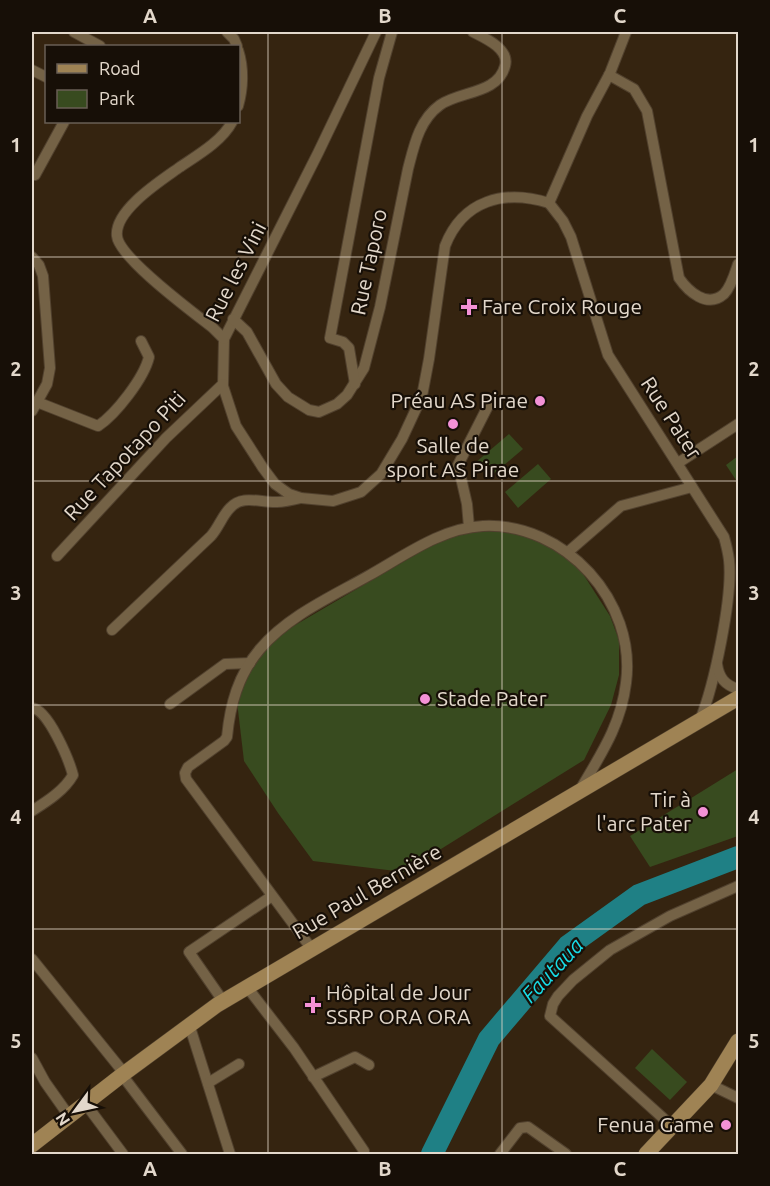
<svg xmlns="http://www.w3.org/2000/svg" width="770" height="1186" font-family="Ubuntu,sans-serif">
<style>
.green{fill:#384b1f}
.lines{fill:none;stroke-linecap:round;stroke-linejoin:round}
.river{stroke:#1f8085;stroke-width:22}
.minor-casing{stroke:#51412e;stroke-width:12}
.secondary-casing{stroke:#51412e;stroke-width:16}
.minor{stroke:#746246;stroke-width:10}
.secondary{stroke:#9f8354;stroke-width:15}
.grid{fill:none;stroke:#e3d8cb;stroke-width:1.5;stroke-opacity:0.55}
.poi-dot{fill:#f391d6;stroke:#170f07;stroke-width:2}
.labels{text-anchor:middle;stroke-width:4.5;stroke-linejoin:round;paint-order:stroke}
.street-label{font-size:21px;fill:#e3d8cb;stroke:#170f07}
.poi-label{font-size:21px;fill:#e3d8cb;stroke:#170f07;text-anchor:start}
.water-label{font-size:22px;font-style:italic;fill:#18dce7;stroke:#170f07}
.neatline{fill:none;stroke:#e3d8cb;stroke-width:2}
.grid-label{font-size:20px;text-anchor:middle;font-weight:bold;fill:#e3d8cb}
</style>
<rect width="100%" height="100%" fill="#352410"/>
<!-- green -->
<g class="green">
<polygon points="509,434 523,449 489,478 475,463"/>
<polygon points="738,456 738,483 726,465"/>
<polygon points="538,464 551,479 518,508 505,492"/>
<polygon points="491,527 551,542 578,566 610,616 619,640 619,675 611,705 584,760 404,872 313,861 278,813 244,761 236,693 255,658 280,634 449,535"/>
<polygon points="738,769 738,836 650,867 630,836"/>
<polygon points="652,1049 687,1082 670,1100 635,1068"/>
</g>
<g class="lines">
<!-- river -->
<polyline class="river" points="432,1154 489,1039 568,946 639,895 738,857"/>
<defs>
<g id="minor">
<polyline points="74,32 100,46"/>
<polyline points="227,32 234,39 237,46"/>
<path d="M 376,32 L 318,153 L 224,339 L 223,386 L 236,426 L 263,468 L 275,484 L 289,494 L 301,498 L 333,501 L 361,492 L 381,474 L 402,439 L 422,396 L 429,359 L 445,246 C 463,200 504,189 549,203"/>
<path d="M 238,50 C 244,68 243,89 238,106"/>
<polyline points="32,70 46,77"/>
<path d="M 609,75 L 634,89 L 647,111 L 679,278 C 688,291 707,309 724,294 C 731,287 735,273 738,264"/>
<polyline points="35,175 64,122"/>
<path d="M 549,203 L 563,221 L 571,237 L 608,355 L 724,537 C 726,544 728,552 729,560 C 733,597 714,686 700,720"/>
<polyline points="549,203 587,116 610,73 626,32"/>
<polyline points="32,257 39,265 43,276 50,368 47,384 32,411"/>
<path d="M 233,319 L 247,332 L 276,384 L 288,397 L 309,410 L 319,412 L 337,404 L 347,395 L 364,368 L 380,307 L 408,169 C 414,146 419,120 440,105 C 460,91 498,94 505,66 C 510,49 485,38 473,32"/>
<path d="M 224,339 L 213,328 C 194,313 119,258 117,236 C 114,210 162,180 180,167 C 198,155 222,141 232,122"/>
<polyline points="355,384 349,348 343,342 330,338 379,78 392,32"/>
<path d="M 37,402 L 98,426 C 116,414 144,378 149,357 L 141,341"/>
<polyline points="678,463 738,424"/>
<polyline points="469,527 467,504 458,465 489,404"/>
<polyline points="568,552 621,506 692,487"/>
<polyline points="57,556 166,438 223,384"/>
<path d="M 112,630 L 211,536 C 219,527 222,516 230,508 C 242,494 261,503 277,502 C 284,502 293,500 301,498"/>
<path d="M 717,664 C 719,678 725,685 738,689"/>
<polyline points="170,704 225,664 250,663"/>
<path d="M 32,708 C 48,709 69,760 73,775 C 64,791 46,802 32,811"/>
<path d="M 311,948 L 186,779 L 185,773 L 188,767 L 224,741 L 227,737 C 230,705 238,675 260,649 C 288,616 331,597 368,576 C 404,556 441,528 483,526 C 565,522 637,602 626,683 C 621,725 601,754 580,790"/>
<polyline points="32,959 124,1073"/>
<polyline points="247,987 294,1048 364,1151"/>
<polyline points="223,1001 189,952 272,896"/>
<polyline points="189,1024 230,1154"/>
<polyline points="32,1058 45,1082 69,1116"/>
<polyline points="122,1075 182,1154"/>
<polyline points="313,1077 355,1057 369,1065"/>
<polyline points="208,1083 239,1064"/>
<polyline points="711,1085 738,1098"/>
<polyline points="85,1103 123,1154"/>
<polyline points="673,1127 550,1016 553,1004 558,996 573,980 610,950 670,916 738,886"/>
<polyline points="500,1154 520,1128 528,1127 566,1154"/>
</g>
<g id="secondary">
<polyline points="32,1145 122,1075 217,1005 738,698"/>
<polyline points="646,1154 711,1085 738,1041"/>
</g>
</defs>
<!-- minor casing -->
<use href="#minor" class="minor-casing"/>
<!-- secondary casing -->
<use href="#secondary" class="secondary-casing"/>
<!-- minor -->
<use href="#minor" class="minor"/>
<!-- secondary -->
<use href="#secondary" class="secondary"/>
</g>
<!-- grid -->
<path class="grid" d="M 268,32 L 268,1154M 502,32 L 502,1154M 32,257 L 738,257M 32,481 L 738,481M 32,705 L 738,705M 32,929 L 738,929"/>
<!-- markers -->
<g class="poi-dot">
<path d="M466 298h6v6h6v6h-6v6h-6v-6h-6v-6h6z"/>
<circle cx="540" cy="401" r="6"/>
<circle cx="453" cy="424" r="6"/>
<circle cx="425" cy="699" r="6"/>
<circle cx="703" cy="812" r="6"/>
<path d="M310 996h6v6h6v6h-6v6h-6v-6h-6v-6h6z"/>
<circle cx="726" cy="1125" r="6"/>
</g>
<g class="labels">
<!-- street labels -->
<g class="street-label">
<text transform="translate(369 262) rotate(-78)" y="7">Rue Taporo</text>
<text transform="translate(236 272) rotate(-63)" y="7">Rue les Vini</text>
<text transform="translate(671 418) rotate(57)" y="7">Rue Pater</text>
<text transform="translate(125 456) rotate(-47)" y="7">Rue Tapotapo Piti</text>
<text transform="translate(367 892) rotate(-30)" y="7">Rue Paul Bernière</text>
</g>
<!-- poi labels -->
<g class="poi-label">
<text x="482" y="314">Fare Croix Rouge</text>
<text x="528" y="408" text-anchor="end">Préau AS Pirae</text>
<text x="453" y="453" text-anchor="middle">Salle de<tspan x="453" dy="24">sport AS Pirae</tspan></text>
<text x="437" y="706">Stade Pater</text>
<text x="691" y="807" text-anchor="end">Tir à<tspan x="691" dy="24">l'arc Pater</tspan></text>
<text x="326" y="1000">Hôpital de Jour<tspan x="326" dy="24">SSRP ORA ORA</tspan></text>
<text x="714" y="1132" text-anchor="end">Fenua Game</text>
</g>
<!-- water labels -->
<g class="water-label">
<text transform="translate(552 970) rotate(-47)" y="8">Fautaua</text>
</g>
</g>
<!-- border -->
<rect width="770" height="1186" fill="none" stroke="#170f07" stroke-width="66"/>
<!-- legend -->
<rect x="45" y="45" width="195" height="78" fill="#170f07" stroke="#695f55" stroke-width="1.5"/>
<rect x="57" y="64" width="30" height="9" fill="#9f8354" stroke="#695f55" stroke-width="1.5"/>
<text x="99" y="75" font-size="18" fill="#e3d8cb">Road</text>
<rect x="57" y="90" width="30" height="18" fill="#384b1f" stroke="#695f55" stroke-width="1.5"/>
<text x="99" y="105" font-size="18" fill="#e3d8cb">Park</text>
<!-- north arrow -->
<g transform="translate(75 1111) rotate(237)" stroke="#170f07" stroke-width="4.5" paint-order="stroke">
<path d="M0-4.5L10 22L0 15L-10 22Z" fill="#e3d8cb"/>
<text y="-9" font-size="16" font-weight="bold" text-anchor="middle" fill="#e3d8cb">N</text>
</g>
<rect x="33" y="33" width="704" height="1120" class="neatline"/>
<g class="grid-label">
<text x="150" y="23">A</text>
<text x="385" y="23">B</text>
<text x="620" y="23">C</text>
<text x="16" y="152">1</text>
<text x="754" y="152">1</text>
<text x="16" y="376">2</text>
<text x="754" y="376">2</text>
<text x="16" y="600">3</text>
<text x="754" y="600">3</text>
<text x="16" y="824">4</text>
<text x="754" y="824">4</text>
<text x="16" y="1048">5</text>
<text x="754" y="1048">5</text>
<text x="150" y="1176">A</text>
<text x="385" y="1176">B</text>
<text x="620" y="1176">C</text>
</g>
</svg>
